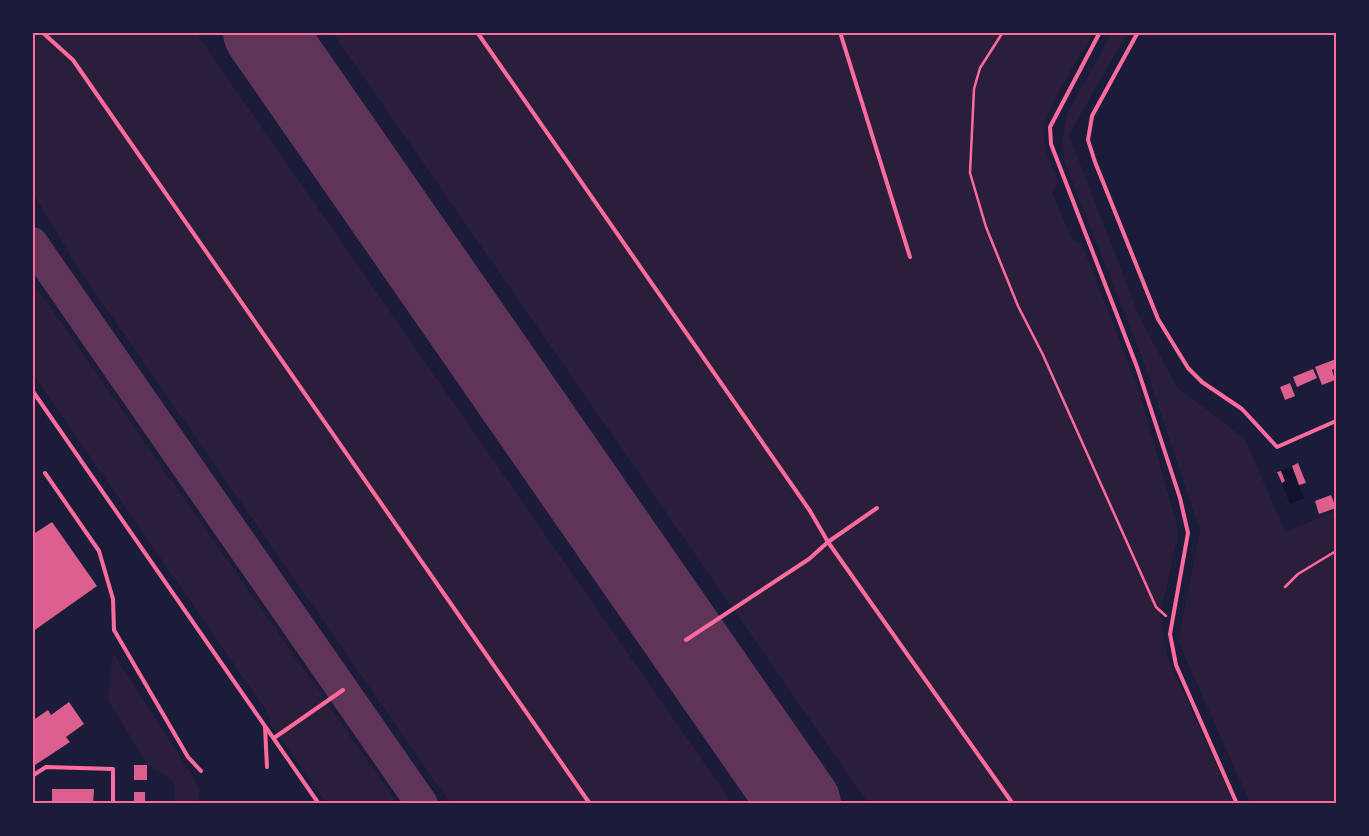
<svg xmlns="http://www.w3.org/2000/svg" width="1369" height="836" font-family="Rubik,sans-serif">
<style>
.green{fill:#2a1e3b}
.water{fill:#12122b}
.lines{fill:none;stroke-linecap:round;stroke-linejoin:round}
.taxiway{stroke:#603358;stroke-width:32}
.runway{stroke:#603358;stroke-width:82}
.building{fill:#dd5f8e}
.path{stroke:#ff6b9d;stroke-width:2.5}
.service{stroke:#ff6b9d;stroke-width:4}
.neatline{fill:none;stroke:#ff6b9d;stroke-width:2}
</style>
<rect width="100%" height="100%" fill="#1b1b3a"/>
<!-- green -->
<g class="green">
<polygon points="32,33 196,33 732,803 450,803 80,271 33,193"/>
<path d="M 333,33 L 1094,33 C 1081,55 1044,109 1044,133 C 1044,150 1051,165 1058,181 L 1052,193 L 1072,239 L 1082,244 L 1138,388 L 1177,526 L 1177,541 L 1160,615 L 1167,656 L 1234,803 L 868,803 Z"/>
<path d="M 1112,33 L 1127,33 L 1069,135 L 1140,318 L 1177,387 L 1245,439 L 1285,532 L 1336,511 L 1336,803 L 1250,803 L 1178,641 L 1200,530 L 1144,362 L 1065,163 C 1062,144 1062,130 1068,112 Z"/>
<polygon points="32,281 397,803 327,803 271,725 267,712 33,374"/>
<polygon points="113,653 200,788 198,803 175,803 175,783 146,763 108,700"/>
</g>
<!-- water -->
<polygon class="water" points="1292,467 1304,498 1290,504 1282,483 1285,481 1281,471"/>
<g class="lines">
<!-- taxiway -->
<polyline class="taxiway" points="32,243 422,804"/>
<!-- runway -->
<polyline class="runway" points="264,32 800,804"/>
</g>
<!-- building -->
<g class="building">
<polygon points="1336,359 1336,368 1332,370 1335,380 1322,385 1315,367"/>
<polygon points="1313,369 1317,378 1297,387 1293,377"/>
<polygon points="1290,383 1295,396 1285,400 1280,387"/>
<polygon points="1298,463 1306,483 1299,485 1292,466"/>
<polygon points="1281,471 1285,481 1282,483 1277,472"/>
<polygon points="1331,495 1336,508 1319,514 1315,501"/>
<polygon points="52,522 97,586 32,632 32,535"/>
<polygon points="69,702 84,724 66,737 70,742 32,767 32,721 48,710 51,715"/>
<rect x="134" y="765" width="13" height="15"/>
<polygon points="52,789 94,789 93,804 52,804"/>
<rect x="134" y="792" width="11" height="12"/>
</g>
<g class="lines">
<!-- path -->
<g class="path">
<polyline points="1003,32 980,68 974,89 970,173 986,227 1018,306 1043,355 1156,607 1166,616"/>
<polyline points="1285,587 1298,574 1336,551"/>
</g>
<!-- service -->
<g class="service">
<polyline points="42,32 73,60 590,804"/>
<polyline points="477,32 810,511 828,542 1013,804"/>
<polyline points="840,32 910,257"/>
<polyline points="1100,32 1050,127 1051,144 1137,367 1180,498 1188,533 1170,634 1176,665 1237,804"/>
<polyline points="1138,32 1092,116 1088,140 1095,162 1158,319 1188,368 1202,382 1242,409 1277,447 1336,421"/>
<polyline points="32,390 319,804"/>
<polyline points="45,473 99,551 113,599 114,630 188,757 201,771"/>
<polyline points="686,640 809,559 828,542 877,508"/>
<polyline points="265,727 267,767"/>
<polyline points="274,738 343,690"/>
<polyline points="32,776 46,767 113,769 113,804"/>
</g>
</g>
<!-- border -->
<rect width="1369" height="836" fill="none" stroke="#1b1b3a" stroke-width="68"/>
<rect x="34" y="34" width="1301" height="768" class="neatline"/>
</svg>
